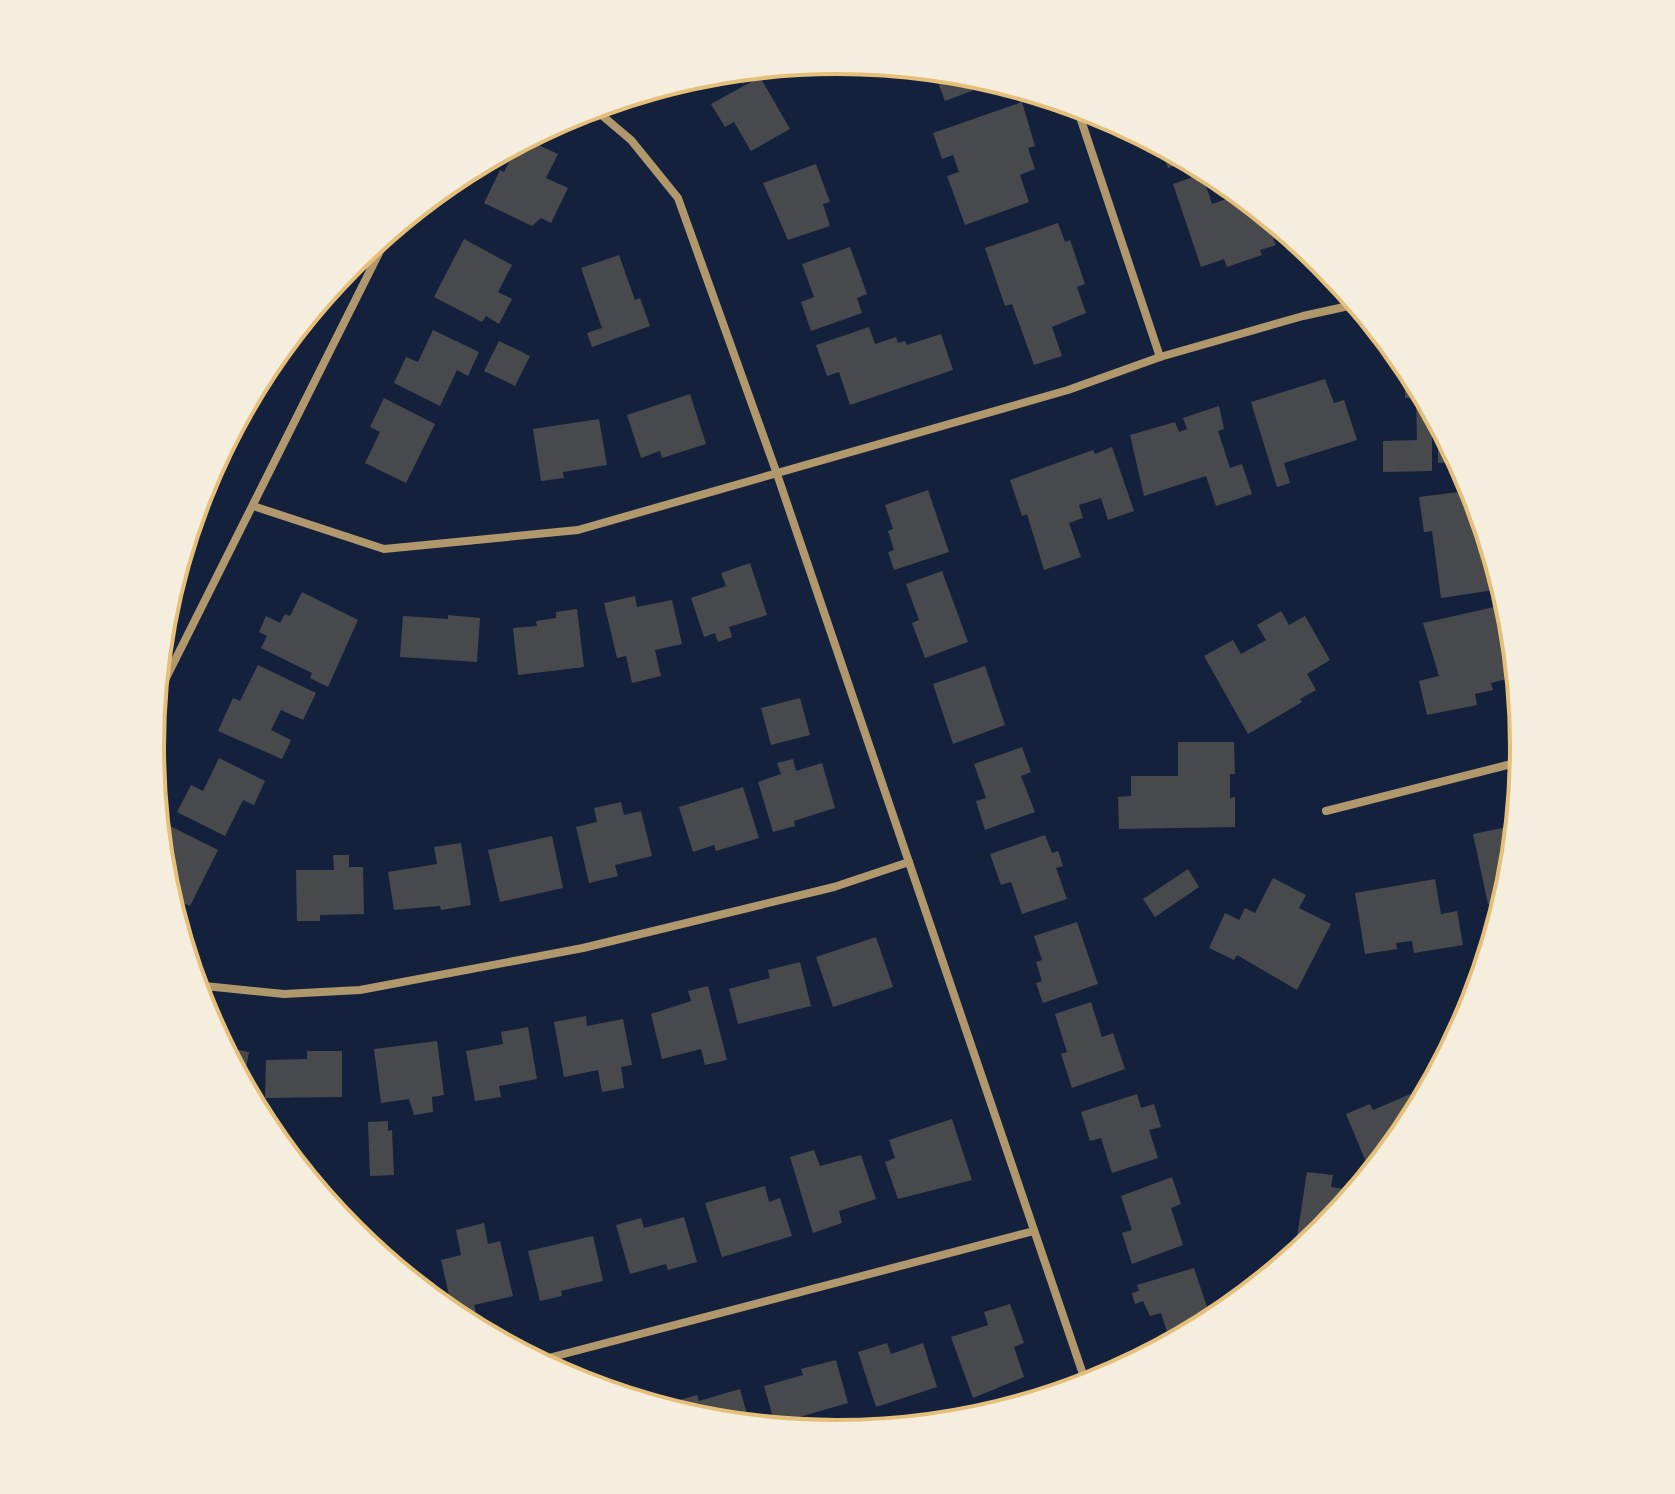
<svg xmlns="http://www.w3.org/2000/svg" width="1675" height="1494" font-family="'Fira Sans',sans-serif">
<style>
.building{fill:#48494c}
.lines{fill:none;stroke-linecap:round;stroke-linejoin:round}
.minor{stroke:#b1986c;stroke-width:8}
.rim{fill:none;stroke:#e5c07b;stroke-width:4}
</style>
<rect width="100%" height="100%" fill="#14213d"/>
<!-- building -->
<g class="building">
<polygon points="772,66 742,84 734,70"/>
<polygon points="933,69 972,73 998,81 945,101"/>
<polygon points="760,77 790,129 751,151 734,122 725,127 711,104"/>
<polygon points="1022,102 1035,146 1028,148 1035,169 1020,175 1029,202 965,225 947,176 959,172 953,155 942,159 933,133"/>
<polygon points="525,139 558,154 546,178 568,188 551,223 541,218 532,226 484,203 500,170 504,172 519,142"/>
<polygon points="1160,144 1190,160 1168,168"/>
<polygon points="816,164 830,202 823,204 830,226 788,240 763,183"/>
<polygon points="1202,174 1212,204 1241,194 1289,233 1273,239 1276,245 1260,250 1262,255 1227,267 1224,259 1201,267 1173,184"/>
<polygon points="1058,223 1065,242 1070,240 1085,284 1077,287 1086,313 1052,327 1062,356 1034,365 1012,304 1005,306 985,248"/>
<polygon points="464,239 512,265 498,292 512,299 499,324 486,316 482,322 434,297"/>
<polygon points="850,247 867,294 857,298 862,313 811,331 801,302 814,297 802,264"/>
<polygon points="619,255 635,300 640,298 650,326 592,347 587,333 602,328 581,268"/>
<polygon points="869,327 875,344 896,337 898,343 905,341 907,345 941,334 953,370 850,405 839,372 827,376 816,345"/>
<polygon points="433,330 479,352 468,376 457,370 440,406 394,383 406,357 418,362"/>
<polygon points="499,341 530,356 515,386 484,371"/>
<polygon points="1405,361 1409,366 1461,462 1438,463 1438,438 1432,438 1432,471 1383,472 1383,441 1417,440 1416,398 1405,398"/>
<polygon points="1325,379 1334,403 1344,400 1357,440 1284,463 1290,483 1277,487 1251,402"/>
<polygon points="690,394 706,444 662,458 660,451 641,458 627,415"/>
<polygon points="384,398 435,424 406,483 365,463 380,432 370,427"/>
<polygon points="1219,406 1224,429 1218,431 1230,468 1242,464 1252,494 1216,506 1206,476 1144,496 1130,435 1175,422 1179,432 1187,429 1183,418"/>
<polygon points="599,419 607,465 563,472 564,478 541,481 533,429"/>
<polygon points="1112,447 1134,511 1108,520 1101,498 1079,505 1083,518 1069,523 1081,557 1044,570 1027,514 1022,516 1010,480 1093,450 1095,454"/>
<polygon points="928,490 949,552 894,570 888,552 894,550 888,531 893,529 885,505"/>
<polygon points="1474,490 1501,589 1441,598 1432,531 1424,532 1419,497"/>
<polygon points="750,563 767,615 729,627 732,637 718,642 715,633 704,637 691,598 726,586 721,573"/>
<polygon points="942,571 968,642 925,658 912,623 919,620 906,584"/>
<polygon points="302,592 358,620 328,687 310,678 312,673 261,648 267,636 259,632 266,616 280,623 285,614 290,616"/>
<polygon points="635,596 637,607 672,600 682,644 655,650 661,676 632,683 626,656 617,658 604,603"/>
<polygon points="1503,605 1509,635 1505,636 1510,662 1504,663 1507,679 1491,683 1493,690 1475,694 1477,705 1427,715 1419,681 1439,676 1423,623"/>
<polygon points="577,609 584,667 518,675 513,628 537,626 536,621 556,618 556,612"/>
<polygon points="1281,611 1289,625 1305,616 1330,660 1307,674 1316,690 1300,699 1302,702 1248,734 1204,656 1233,640 1241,654 1266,640 1257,625"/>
<polygon points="448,615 480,618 477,662 400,657 403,616 448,619"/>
<polygon points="258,665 316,693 303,720 281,710 271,730 291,740 282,759 218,731 233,698 240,701"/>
<polygon points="985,666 1005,725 953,744 933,684"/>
<polygon points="800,698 810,735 771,745 761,708"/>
<polygon points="1178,742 1234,742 1235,774 1230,774 1230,798 1235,797 1235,827 1119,829 1118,797 1131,796 1131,776 1178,776"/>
<polygon points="1022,747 1031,772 1021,776 1035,812 985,830 976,801 986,798 974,764"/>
<polygon points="219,758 265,781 254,805 243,800 225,836 177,812 191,785 203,791"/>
<polygon points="793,759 796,771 822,763 835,808 794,821 795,826 773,832 758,782 781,774 777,763"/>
<polygon points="743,787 759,838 716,851 714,845 693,852 679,807"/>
<polygon points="621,802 624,815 641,811 652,856 615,865 618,876 589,883 576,827 597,822 594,808"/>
<polygon points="1517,825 1511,881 1505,900 1488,904 1473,834"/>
<polygon points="170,826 218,850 190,906 168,896 164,881 160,846"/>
<polygon points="1045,835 1052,853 1058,851 1063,866 1056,868 1067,899 1022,914 1011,882 1001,885 990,854"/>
<polygon points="552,836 563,888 500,902 488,850"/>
<polygon points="461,843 471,905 441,910 440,906 394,910 388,872 437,864 434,847"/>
<polygon points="333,855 349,855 349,867 363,867 364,914 320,915 320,921 297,921 296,870 334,870"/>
<polygon points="1188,869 1199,887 1155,917 1143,899"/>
<polygon points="1273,878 1306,895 1299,908 1331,924 1297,990 1237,955 1234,960 1209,948 1225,913 1239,920 1245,908 1255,913"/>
<polygon points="1435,879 1441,914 1457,911 1463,945 1414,953 1412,941 1396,943 1397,949 1365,954 1355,893"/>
<polygon points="1077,922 1098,984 1043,1003 1036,983 1042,981 1036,962 1042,960 1034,936"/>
<polygon points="876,937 893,987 833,1007 816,957"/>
<polygon points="800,962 811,1006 738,1024 729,989 770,978 768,970"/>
<polygon points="708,986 727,1060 705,1065 701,1049 662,1059 651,1014 691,1001 688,991"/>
<polygon points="1091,1002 1102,1037 1113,1033 1125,1069 1072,1088 1061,1054 1067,1052 1055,1014"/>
<polygon points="586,1016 587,1026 623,1019 632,1065 621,1067 624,1088 602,1092 598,1070 564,1077 554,1022"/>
<polygon points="528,1027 537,1079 499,1086 501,1097 475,1101 466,1051 503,1044 501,1032"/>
<polygon points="437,1041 444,1095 432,1097 433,1112 414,1115 409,1099 381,1103 374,1049"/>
<polygon points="223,1047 249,1052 243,1085 228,1057"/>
<polygon points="307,1051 342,1051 342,1097 265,1098 266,1060 307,1059"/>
<polygon points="1432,1085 1408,1129 1371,1174 1346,1114 1370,1104 1373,1110"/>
<polygon points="1137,1094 1141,1108 1154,1104 1161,1127 1149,1130 1158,1158 1112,1173 1101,1138 1090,1141 1081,1112"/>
<polygon points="952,1119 972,1180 898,1199 885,1162 895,1158 889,1140"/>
<polygon points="388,1121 388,1131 392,1130 394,1175 370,1176 368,1122"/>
<polygon points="814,1150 820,1166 861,1155 876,1199 839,1211 842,1223 813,1233 790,1157"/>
<polygon points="1307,1172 1333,1175 1331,1187 1357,1191 1323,1233 1294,1256"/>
<polygon points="1172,1177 1181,1204 1171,1208 1183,1245 1132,1264 1122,1233 1132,1230 1121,1196"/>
<polygon points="765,1186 769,1202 780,1198 792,1236 722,1257 705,1203"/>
<polygon points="684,1217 697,1262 668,1270 666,1264 630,1274 616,1225 641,1218 644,1228"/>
<polygon points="484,1223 488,1244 500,1241 513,1296 474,1305 476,1312 454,1317 441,1260 461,1255 456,1230"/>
<polygon points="593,1236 603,1281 561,1291 562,1296 540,1301 528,1251"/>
<polygon points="1194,1268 1212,1322 1171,1344 1161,1313 1150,1316 1143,1301 1135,1304 1132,1293 1139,1291 1137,1285"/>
<polygon points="1010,1304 1024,1343 1014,1347 1024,1377 973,1398 951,1337 988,1325 984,1312"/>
<polygon points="887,1343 891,1354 923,1343 937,1387 876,1407 858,1352"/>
<polygon points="836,1360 848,1403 775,1424 764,1386 803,1375 801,1369"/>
<polygon points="740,1389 750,1425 703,1421 677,1413 673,1402 697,1395 699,1401"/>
</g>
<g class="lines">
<!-- minor -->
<g class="minor">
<polyline points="1076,105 1160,357"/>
<polyline points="592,107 631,140 678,198 777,474 1087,1386"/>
<polyline points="253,506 384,549 578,530 1068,390 1160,357 1303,316 1358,304"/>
<polyline points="155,700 391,229"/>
<polyline points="1326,811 1523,761"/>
<polyline points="195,985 284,994 360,990 583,948 834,887 909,862"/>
<polyline points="537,1361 1034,1231"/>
</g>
</g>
<!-- crop -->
<path d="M0 0H1675V1494H0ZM164 747a673 673 0 1 1 1346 0a673 673 0 1 1-1346 0Z" fill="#f5edde" fill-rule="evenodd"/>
<path class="rim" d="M164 747a673 673 0 1 1 1346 0a673 673 0 1 1-1346 0Z"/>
</svg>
